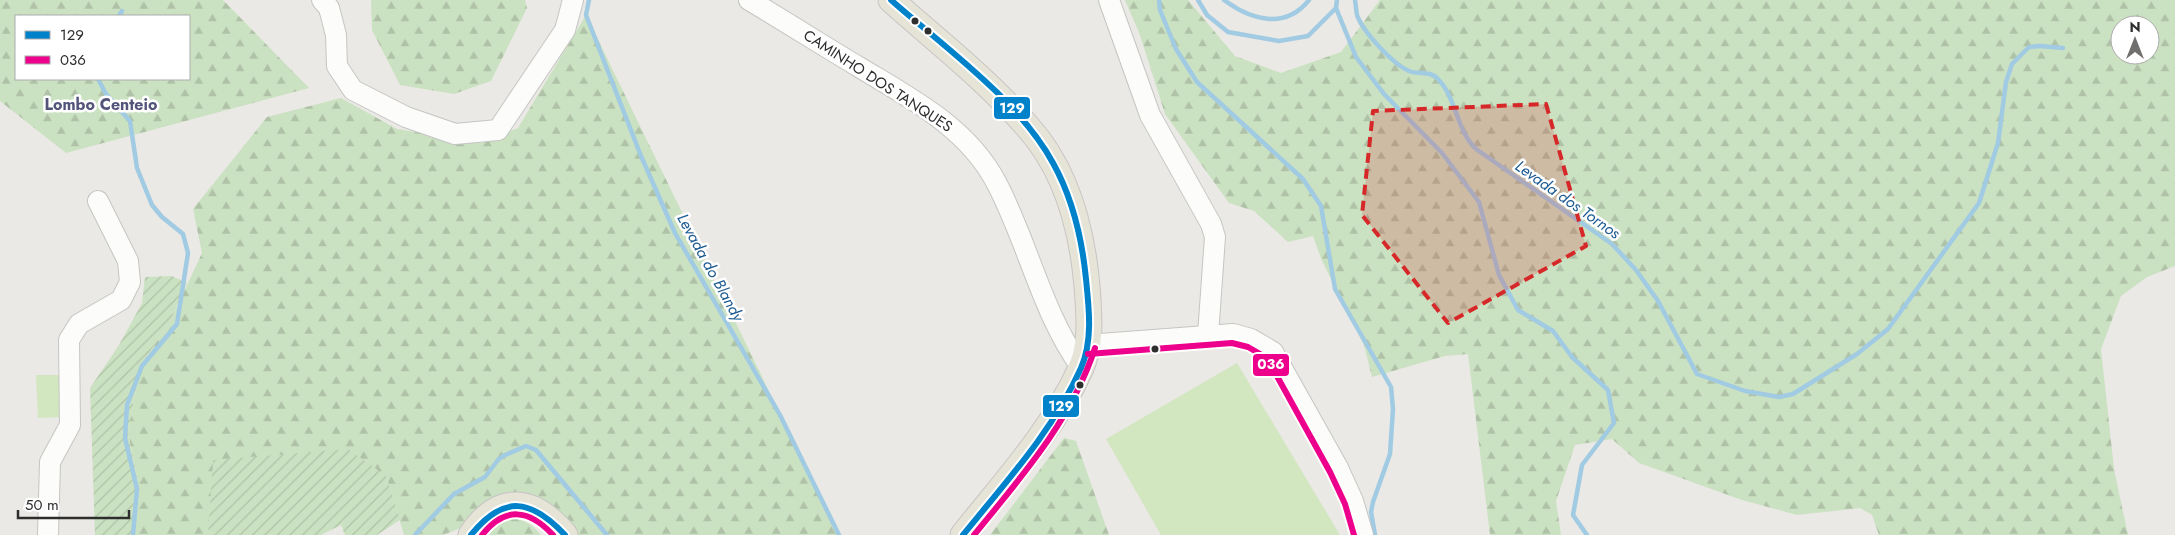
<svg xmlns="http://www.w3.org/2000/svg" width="2175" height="535" font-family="Jost,sans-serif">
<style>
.forest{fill:url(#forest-firs);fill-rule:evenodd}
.garden{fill:url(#garden-furrows)}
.pitch{fill:#d2e6c0}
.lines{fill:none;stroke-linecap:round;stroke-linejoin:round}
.stream{stroke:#a1cae3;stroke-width:4.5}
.minor-casing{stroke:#c5c5c4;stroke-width:22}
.major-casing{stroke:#c6c5c4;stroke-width:27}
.minor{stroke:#fcfcfb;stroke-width:20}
.major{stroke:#e6e4d7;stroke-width:25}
.bus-1-casing{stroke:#fff;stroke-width:10}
.bus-2-casing{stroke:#fff;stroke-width:10}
.bus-1{stroke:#0082ca;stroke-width:6}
.bus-2{stroke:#ec008c;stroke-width:6}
.marked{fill:#d62828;fill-opacity:0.2;stroke:#d62828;stroke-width:4;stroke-dasharray:10 6;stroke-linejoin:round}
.bus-dot{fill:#2e2e2e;stroke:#fff;stroke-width:2}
.labels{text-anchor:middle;stroke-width:5;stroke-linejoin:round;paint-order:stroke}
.street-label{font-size:15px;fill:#2e2e2e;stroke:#fff}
.neighbourhood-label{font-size:16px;font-weight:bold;fill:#52547a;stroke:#fff}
.water-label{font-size:16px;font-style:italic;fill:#1d5b92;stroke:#fff}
.line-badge{stroke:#fff;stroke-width:2}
.badge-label{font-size:14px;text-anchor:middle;font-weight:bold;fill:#fff}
</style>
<defs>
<pattern id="forest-firs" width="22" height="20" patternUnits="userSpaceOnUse" patternTransform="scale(1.25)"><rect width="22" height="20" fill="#cbe2c2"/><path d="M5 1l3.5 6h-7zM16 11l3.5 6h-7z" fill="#afc2a7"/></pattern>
<pattern id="garden-furrows" width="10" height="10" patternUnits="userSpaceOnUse" patternTransform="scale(1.25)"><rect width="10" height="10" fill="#cbe2c2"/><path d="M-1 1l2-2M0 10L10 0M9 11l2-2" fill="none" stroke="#afc2a7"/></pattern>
</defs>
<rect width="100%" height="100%" fill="#eae9e5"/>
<!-- forest -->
<g class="forest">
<path d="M 0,0 L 223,0 L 309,88 L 66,153 L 0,101 ZM 16,16 L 189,16 L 189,79 L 16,79 Z"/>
<polygon points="371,0 525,0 527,8 491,81 454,94 400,85 372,30"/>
<path d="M 1125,0 L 1188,0 L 1235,56 L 1281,73 L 1341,52 L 1380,0 L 2175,0 L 2175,266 L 2147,277 L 2121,296 L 2101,349 L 2114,469 L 2128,535 L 1879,535 L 1872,515 L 1860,508 L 1797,515 L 1742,500 L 1639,463 L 1612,439 L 1575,445 L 1556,501 L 1561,535 L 1490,535 L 1468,354 L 1445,356 L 1372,377 L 1364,345 L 1322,261 L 1313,236 L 1288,242 L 1254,211 L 1229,203 L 1165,114 L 1140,35 ZM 2120,25 L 2150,25 L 2150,55 L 2120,55 Z"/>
<polygon points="586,15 839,535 574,535 533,499 443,535 404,535 386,476 208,535 135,535 139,487 128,433 140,366 170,322 202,253 193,209 267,117 341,98 397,129 481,143 518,128"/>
<polygon points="1064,438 1076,441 1109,535 990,535"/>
<path d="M 505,518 C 521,518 530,522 541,535 L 475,535 Z"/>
</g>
<!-- garden -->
<g class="garden">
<polygon points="172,276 187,283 170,322 140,366 128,433 139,487 135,535 95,535 90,388 119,345 142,303 145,277"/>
<polygon points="348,449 386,476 400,520 377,535 345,535 341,525 321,535 208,535 213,460"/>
</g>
<!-- pitch -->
<g class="pitch">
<polygon points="1237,363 1340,535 1161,535 1106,439"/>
<polygon points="36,375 63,375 64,417 38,418"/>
</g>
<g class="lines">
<!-- stream -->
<g class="stream">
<polyline points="589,0 586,15 641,156 675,233 780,415 839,535"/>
<polyline points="1159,0 1160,10 1176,49 1197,82 1303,179 1321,206 1335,289 1391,387 1393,409 1390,454 1373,502 1371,512 1375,535"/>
<polyline points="1198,0 1207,15 1228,32 1279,41 1308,36 1336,8"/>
<path d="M 1224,0 C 1251,20 1285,30 1309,0"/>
<polyline points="1337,0 1336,8 1356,57 1384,94 1442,153 1479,202 1499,275 1518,310 1553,331 1572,357 1608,390 1614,423 1582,465 1573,515 1587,535"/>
<path d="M 1355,0 C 1356,5 1356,11 1357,15 C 1363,32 1393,64 1409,71 C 1419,75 1430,70 1438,79 C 1457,99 1456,130 1476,149 L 1612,244 L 1636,270 L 1658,301 L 1697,374 L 1745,391 L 1779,397 L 1793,394 L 1857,354 L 1888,329 L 1979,203 L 1998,143 L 2006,82 L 2012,64 L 2029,47 L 2040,46 L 2063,48"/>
<polyline points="119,16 122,11"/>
<polyline points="98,79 106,94 130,121 137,168 152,205 162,217 183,234 188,253 177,324 142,366 127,405 125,438 137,489 133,535"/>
<polyline points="415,535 454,494 485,477 498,460 503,456 526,446 536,450 607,535"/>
</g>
<defs>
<g id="minor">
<polyline points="322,0 329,8 336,35 337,66 353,90 406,117 455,134 498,130 565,30 573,0"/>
<path d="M 749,0 C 786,22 822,45 859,67 C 910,98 967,127 996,182 C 1028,242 1041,311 1081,367"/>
<polyline points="1109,0 1150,115 1211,224 1215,237 1208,335"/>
<polyline points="1087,345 1233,334 1251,339 1273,352 1338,468 1353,501 1363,535"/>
<polyline points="48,535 50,462 70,425 69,340 79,324 121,300 130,282 128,261 98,201"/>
</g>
<g id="major">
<path d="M 891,0 C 937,41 987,80 1027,126 C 1067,170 1082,229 1087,286 C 1089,314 1092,343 1081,368 C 1053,430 1005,482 963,535"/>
<path d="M 471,535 C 500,492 534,498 565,535"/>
</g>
</defs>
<!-- minor casing -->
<use href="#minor" class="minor-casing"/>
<!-- major casing -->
<use href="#major" class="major-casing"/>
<!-- minor -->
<use href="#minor" class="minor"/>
<!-- major -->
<use href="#major" class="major"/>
<defs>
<g id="bus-1">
<path d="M 891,0 C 943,46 1020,101 1053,163 C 1073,199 1082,238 1086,279 C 1089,308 1093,341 1081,368 C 1053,431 1005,483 963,535"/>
<path d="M 471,535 C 504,494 531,499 565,535"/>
</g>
<g id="bus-2">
<polyline points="1088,354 1232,343 1248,347 1267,358 1330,472 1345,504 1354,535"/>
<path d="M 482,535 C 505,506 529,509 553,535"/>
<path d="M 974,535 C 1022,476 1071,421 1095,348"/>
</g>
</defs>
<!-- bus-1 casing -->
<use href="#bus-1" class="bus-1-casing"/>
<!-- bus-2 casing -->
<use href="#bus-2" class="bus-2-casing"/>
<!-- bus-1 -->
<use href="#bus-1" class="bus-1"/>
<!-- bus-2 -->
<use href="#bus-2" class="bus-2"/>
</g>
<!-- marked area -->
<path class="marked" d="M 1546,104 L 1586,246 L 1448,323 L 1362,215 L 1373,111 Z"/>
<!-- markers -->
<g class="bus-dot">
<circle cx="915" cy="21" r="4.5"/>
<circle cx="928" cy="31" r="4.5"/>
<circle cx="1155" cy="349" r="4.5"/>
<circle cx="1080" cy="385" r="4.5"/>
</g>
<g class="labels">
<!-- street labels -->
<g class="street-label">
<text transform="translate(878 81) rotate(33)" y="5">CAMINHO DOS TANQUES</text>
</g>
<!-- neighbourhood labels -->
<g class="neighbourhood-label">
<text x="101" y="110">Lombo Centeio</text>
</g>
<!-- water labels -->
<g class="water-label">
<text transform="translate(1568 199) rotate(35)" y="6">Levada dos Tornos</text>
<text transform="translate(711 267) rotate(61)" y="6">Levada do Blandy</text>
</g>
</g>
<g class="line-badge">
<rect x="993" y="96" width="38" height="24" rx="5" fill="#0082ca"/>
<rect x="1252" y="353" width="38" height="24" rx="5" fill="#ec008c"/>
<rect x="1042" y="394" width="38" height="24" rx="5" fill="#0082ca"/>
</g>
<g class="badge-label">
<text x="1012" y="113">129</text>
<text x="1271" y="369">036</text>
<text x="1061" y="411">129</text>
</g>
<!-- legend -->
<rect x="15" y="15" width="175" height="65" fill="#ffffff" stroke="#ababab"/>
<rect x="25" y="31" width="25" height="8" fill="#0082ca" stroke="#ababab"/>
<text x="60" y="40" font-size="15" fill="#2e2e2e">129</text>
<rect x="25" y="56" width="25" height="8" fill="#ec008c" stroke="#ababab"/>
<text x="60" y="65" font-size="15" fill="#2e2e2e">036</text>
<!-- north arrow -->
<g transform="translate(2135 40)"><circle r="24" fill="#ffffff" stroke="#ababab"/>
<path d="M0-4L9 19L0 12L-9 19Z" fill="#706f6e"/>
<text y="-8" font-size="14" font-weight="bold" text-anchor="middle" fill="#2e2e2e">N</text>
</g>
<!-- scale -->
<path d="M18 510v8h111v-8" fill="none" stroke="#2e2e2e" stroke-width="2.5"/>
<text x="25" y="510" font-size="15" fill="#2e2e2e" stroke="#ffffff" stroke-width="4" paint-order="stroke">50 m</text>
</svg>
